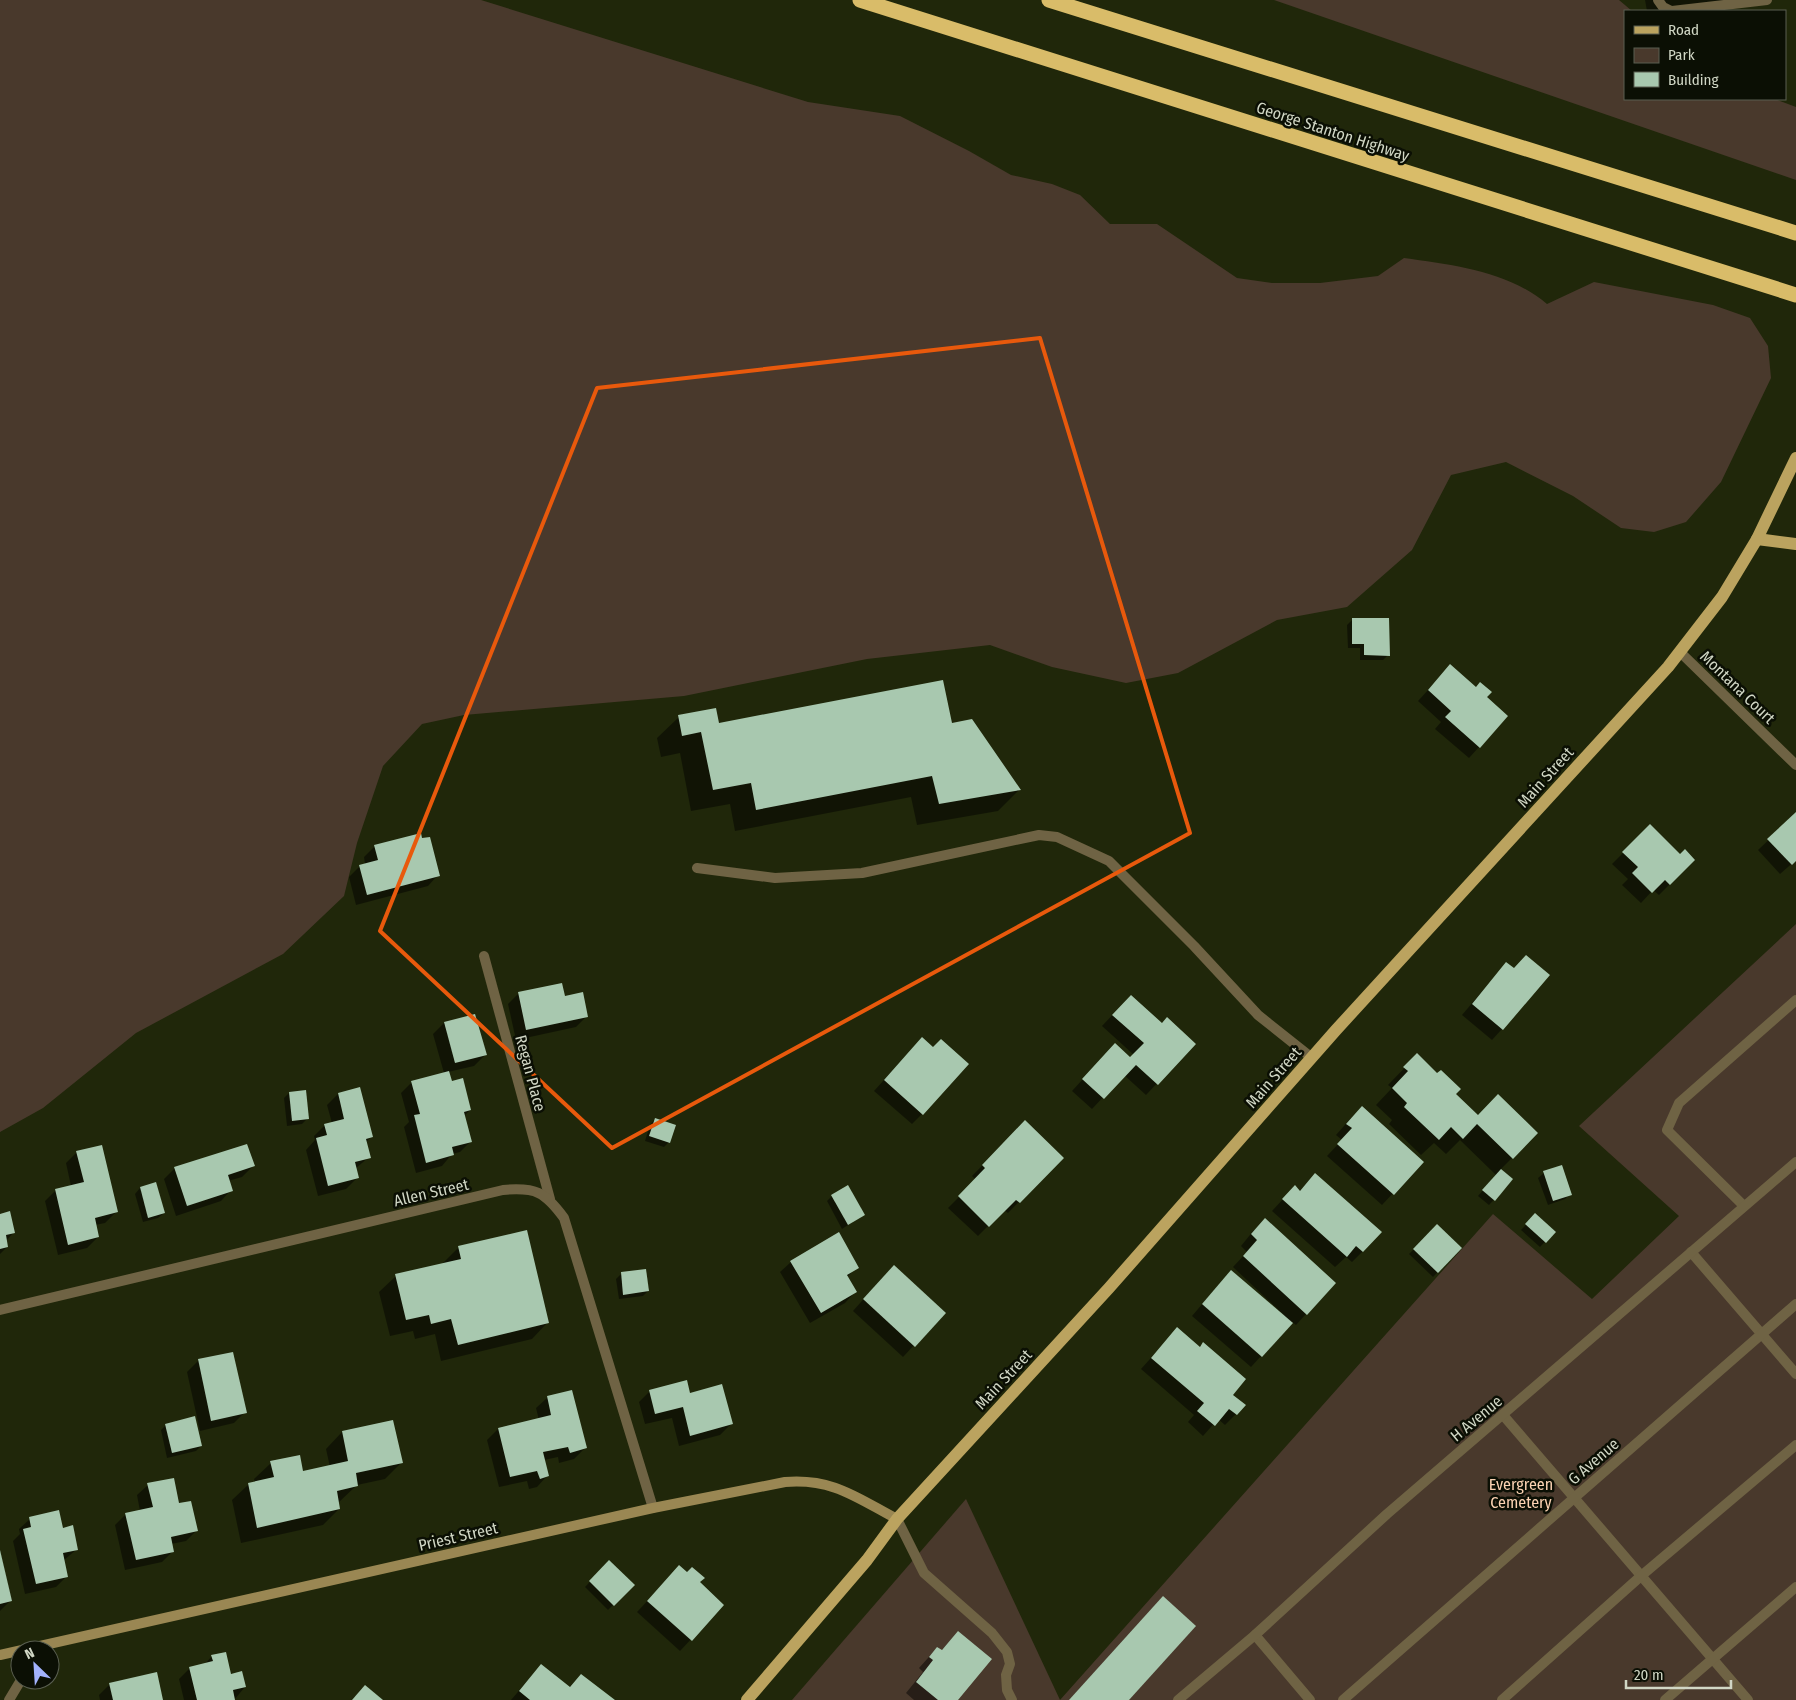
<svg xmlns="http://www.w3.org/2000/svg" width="1796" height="1700" font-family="'Fira Sans Condensed',sans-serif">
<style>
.green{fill:#49392c}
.shadow{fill:#0007}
.building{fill:#a8c8af}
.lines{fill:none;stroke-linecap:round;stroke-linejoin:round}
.service{stroke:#6f6344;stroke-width:10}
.minor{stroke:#6f6344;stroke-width:10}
.secondary{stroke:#9a8753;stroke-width:10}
.primary{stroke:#bba35f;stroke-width:12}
.motorway{stroke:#d9bc69;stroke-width:15}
.marked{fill:none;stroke:#e8590c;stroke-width:4;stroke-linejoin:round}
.labels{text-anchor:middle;stroke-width:5;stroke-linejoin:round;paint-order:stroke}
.street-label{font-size:16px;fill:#d1d7c5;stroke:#0b0f04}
.park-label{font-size:16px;fill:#fcd3b3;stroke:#0b0f04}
</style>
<rect width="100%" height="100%" fill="#20270a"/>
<!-- green -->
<g class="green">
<path d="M 0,0 L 481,0 L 808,102 L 900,116 L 969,151 L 1011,175 L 1052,184 L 1080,195 L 1110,224 L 1157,224 L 1237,278 L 1272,283 L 1320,283 L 1378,276 L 1404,258 C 1453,265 1508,271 1547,304 L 1594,282 L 1713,305 L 1750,318 L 1768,346 L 1771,378 L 1721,482 L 1686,522 L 1654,532 L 1621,528 L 1573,496 L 1506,462 L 1451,475 L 1412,550 L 1347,607 L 1277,620 L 1178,673 L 1126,683 L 1052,667 L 990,645 L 867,659 L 684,696 L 464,715 L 422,724 L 383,766 L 357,843 L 344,896 L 283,954 L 136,1033 L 43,1108 L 0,1132 Z"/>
<polygon points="1274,0 1619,0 1632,11 1625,11 1625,99 1775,99 1796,107 1796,180"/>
<polygon points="1796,924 1796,1700 1060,1700 1493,1214 1592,1299 1679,1216 1579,1126"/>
<polygon points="966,1499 1060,1700 792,1700"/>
</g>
<!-- shadow -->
<g class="shadow">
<polygon points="1645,0 1753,0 1696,11 1647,11"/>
<polygon points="1353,619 1388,655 1383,660 1360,660 1360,648 1348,648 1347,625"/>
<polygon points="1450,666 1485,697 1479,747 1469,758 1435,729 1441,722 1418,701"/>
<polygon points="679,717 718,725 951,724 1020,789 998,811 917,825 911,797 735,831 730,804 691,811 680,753 661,757 657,738"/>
<polygon points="1796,814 1796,860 1780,874 1758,850"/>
<polygon points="1650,826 1680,855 1694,860 1659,895 1653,890 1641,903 1622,885 1628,879 1612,864"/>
<polygon points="375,846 438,875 428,886 356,905 349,877 360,866 365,864 364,857"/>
<polygon points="1513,969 1502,1029 1492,1040 1462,1015 1496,975"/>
<polygon points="519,993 564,998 587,1016 576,1027 516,1040 508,1004"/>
<polygon points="1120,1007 1162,1025 1194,1044 1146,1095 1124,1075 1092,1109 1072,1091 1104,1056 1130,1059 1134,1055 1102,1026"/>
<polygon points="474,1015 485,1055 474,1066 448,1072 451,1082 470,1110 464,1116 471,1141 460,1152 452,1154 442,1166 416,1173 404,1127 409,1122 401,1093 412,1082 444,1073 433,1034 444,1023"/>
<polygon points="912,1049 922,1114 912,1124 874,1091"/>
<polygon points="1417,1055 1477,1116 1537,1133 1500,1170 1512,1180 1489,1205 1478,1196 1496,1175 1460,1140 1446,1154 1434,1143 1421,1155 1389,1124 1392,1120 1376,1105 1392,1088 1388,1085"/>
<polygon points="359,1089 371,1137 365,1143 369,1157 355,1169 357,1178 346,1189 318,1196 306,1150 315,1140 314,1136 325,1125 332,1123 327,1105 338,1094"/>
<polygon points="289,1093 307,1119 302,1124 287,1126 284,1098"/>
<polygon points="1351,1118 1422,1162 1382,1205 1327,1156 1342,1140 1336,1135"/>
<polygon points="655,1119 669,1142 664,1147 645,1141 650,1125"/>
<polygon points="1025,1122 1062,1158 1008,1213 1004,1210 978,1236 948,1208 976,1180 972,1176"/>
<polygon points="77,1152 116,1212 105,1223 95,1225 98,1237 87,1248 58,1255 45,1201 56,1190 71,1186 66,1163"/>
<polygon points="253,1166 242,1177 228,1181 231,1190 221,1201 176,1216 164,1179 175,1168"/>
<polygon points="1544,1173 1570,1194 1565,1199 1548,1205 1538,1178"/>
<polygon points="1315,1174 1363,1251 1352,1262 1346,1257 1335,1267 1272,1211 1284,1198 1299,1192"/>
<polygon points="155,1184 164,1213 158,1218 143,1222 135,1194 140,1188"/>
<polygon points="832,1196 863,1215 842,1229 827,1201"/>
<polygon points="0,1215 14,1232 6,1241 7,1247 0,1254"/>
<polygon points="1535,1215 1554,1232 1540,1247 1521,1230"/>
<polygon points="1437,1226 1460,1248 1433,1277 1409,1254"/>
<polygon points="1254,1230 1306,1314 1296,1325 1292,1322 1251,1367 1192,1316 1221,1282 1283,1316 1284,1315 1233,1267 1247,1252 1241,1246"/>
<polygon points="458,1248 548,1322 532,1339 441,1361 435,1334 415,1339 413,1331 390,1336 379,1292 396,1276 442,1264"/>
<polygon points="791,1262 857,1267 847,1277 855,1292 845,1303 810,1323 780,1272"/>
<polygon points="621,1274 648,1291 643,1296 619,1299 616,1279"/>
<polygon points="883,1277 944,1313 903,1357 853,1311"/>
<polygon points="1167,1340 1244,1406 1225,1425 1218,1419 1203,1436 1188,1422 1194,1415 1141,1369"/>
<polygon points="232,1353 245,1412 234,1423 200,1431 187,1372 198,1361"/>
<polygon points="650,1391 731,1424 720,1435 679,1446 672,1418 645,1424 639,1402"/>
<polygon points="547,1398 585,1448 574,1459 559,1463 558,1457 544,1460 547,1476 537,1487 529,1489 527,1481 499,1487 487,1440 498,1429 539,1420 536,1408"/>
<polygon points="166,1425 201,1446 196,1451 167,1458 161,1430"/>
<polygon points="342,1432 401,1463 385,1479 357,1485 338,1503 339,1509 323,1525 241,1543 232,1500 249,1484 255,1482 254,1479 271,1463 302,1473 330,1467 326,1449"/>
<polygon points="148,1485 178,1505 197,1530 186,1541 171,1544 173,1551 162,1562 125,1570 115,1525 126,1514 140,1511 137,1495"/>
<polygon points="30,1519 62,1529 77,1549 63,1561 67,1576 56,1587 25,1594 13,1541 20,1534 19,1529"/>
<polygon points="0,1552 10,1601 0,1611"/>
<polygon points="609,1562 633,1585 608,1610 585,1587"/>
<polygon points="679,1567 723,1605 680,1651 637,1612"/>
<polygon points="958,1632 957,1700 914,1700 906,1693 923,1672 919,1668 937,1648 941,1651"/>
<polygon points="212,1656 245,1687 234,1700 184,1700 179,1679 190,1668 204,1665"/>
<polygon points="541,1665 569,1688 581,1675 613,1700 511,1700"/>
<polygon points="110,1684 162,1700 100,1700 99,1695"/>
</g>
<!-- building -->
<g class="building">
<polygon points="1352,618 1389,618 1390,656 1364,655 1364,644 1352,644"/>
<polygon points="1450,664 1476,687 1480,682 1492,692 1487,697 1508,716 1480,748 1445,717 1451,711 1428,690"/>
<polygon points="943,680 952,723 972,719 1021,790 939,804 932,776 756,810 751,783 713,790 701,732 682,736 678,715 716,708 719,723"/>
<polygon points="1796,812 1796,861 1792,865 1767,839"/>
<polygon points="1650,824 1680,854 1685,849 1695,860 1670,885 1665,880 1652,893 1632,873 1638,867 1622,852"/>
<polygon points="421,833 422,838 430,837 440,876 367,895 359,865 378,860 374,845"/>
<polygon points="1526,955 1550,975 1503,1030 1472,1004 1506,962 1514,968"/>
<polygon points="562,983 565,996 583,992 588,1017 526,1030 518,992"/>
<polygon points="1131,995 1162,1023 1167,1017 1196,1044 1158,1085 1136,1065 1104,1099 1082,1079 1115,1043 1130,1057 1144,1043 1112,1015"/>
<polygon points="475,1014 487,1055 455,1063 444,1022"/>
<polygon points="922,1037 933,1047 941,1039 969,1064 923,1115 884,1080"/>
<polygon points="1417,1053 1437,1073 1441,1070 1461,1089 1456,1094 1478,1115 1498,1094 1538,1133 1513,1159 1477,1124 1463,1139 1451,1127 1439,1140 1404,1107 1407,1103 1392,1088 1408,1071 1403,1067"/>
<polygon points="449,1071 452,1081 463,1078 471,1110 464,1112 472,1142 452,1147 454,1155 426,1163 414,1115 420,1114 411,1081"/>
<polygon points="360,1087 373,1137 366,1139 371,1158 355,1162 359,1178 328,1186 316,1138 327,1135 324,1124 344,1119 338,1093"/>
<polygon points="306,1090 309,1119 292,1121 289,1092"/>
<polygon points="1362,1106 1424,1162 1394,1195 1337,1144 1352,1128 1346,1124"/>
<polygon points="655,1118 676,1125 670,1143 649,1136"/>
<polygon points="1025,1120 1064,1158 1020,1203 1016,1200 989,1227 958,1196 985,1168 982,1165"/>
<polygon points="247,1144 255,1166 228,1175 233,1191 187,1206 174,1167"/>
<polygon points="102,1145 118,1212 95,1218 99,1237 68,1245 55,1189 84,1182 76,1151"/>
<polygon points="1562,1165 1572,1195 1553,1201 1543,1171"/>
<polygon points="1501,1169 1513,1179 1495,1201 1482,1190"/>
<polygon points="1315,1173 1382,1232 1363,1252 1356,1246 1347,1257 1282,1199 1295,1185 1300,1191"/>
<polygon points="156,1182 165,1213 148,1218 140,1187"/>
<polygon points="848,1185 865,1215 848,1225 831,1195"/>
<polygon points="10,1211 15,1233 6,1235 8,1247 0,1249 0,1214"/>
<polygon points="1535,1213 1556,1232 1546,1243 1525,1224"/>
<polygon points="1265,1218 1336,1283 1307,1315 1243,1256 1257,1240 1251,1234"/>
<polygon points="1437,1224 1462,1248 1438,1273 1413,1249"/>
<polygon points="527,1230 549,1323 458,1345 451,1319 431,1324 429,1315 406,1320 395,1274 461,1259 458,1246"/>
<polygon points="839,1232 859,1268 847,1275 857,1292 821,1313 790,1261"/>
<polygon points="894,1265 946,1313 915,1347 863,1299"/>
<polygon points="646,1269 649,1291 623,1295 621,1272"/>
<polygon points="1231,1270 1293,1323 1262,1357 1202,1304"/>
<polygon points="1177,1327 1200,1347 1203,1342 1246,1379 1233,1395 1246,1405 1237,1415 1229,1409 1215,1426 1197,1411 1204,1403 1151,1358"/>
<polygon points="233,1352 247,1413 211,1421 198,1359"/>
<polygon points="687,1380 690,1393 722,1384 733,1424 690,1436 683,1407 655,1414 649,1390"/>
<polygon points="572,1390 587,1448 570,1453 568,1447 543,1452 549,1476 540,1479 537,1471 510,1477 498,1428 551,1415 547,1396"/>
<polygon points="195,1416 202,1446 172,1453 165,1424"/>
<polygon points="393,1420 403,1463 356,1473 358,1486 337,1491 340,1509 257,1528 248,1483 274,1477 270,1461 300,1455 303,1471 348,1461 342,1431"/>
<polygon points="174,1478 179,1503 191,1501 198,1531 171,1537 174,1552 136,1560 125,1513 153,1507 147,1483"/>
<polygon points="59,1510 63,1528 73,1525 78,1550 63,1553 68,1577 36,1584 23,1529 31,1527 29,1517"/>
<polygon points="0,1550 12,1601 0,1604"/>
<polygon points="609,1560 635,1585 614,1606 589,1581"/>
<polygon points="679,1565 687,1572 692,1567 705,1578 700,1582 724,1605 692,1641 647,1601"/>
<polygon points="1163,1596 1196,1626 1129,1700 1069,1700"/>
<polygon points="958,1631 992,1659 958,1700 938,1700 916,1682 933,1660 929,1657 937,1647 942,1650"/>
<polygon points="226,1652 231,1674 242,1671 246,1687 233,1690 235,1700 197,1700 189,1667 213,1661 211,1655"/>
<polygon points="541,1664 570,1687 581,1674 615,1700 530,1700 519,1691"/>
<polygon points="157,1672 163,1700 113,1700 109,1683"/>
<polygon points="365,1685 383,1700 352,1700"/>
</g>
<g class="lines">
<!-- service -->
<g class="service">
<polyline points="1658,0 1663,7 1671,11"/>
<polyline points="1672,11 1767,0"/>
<polyline points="697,868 775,878 862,873 1039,835 1057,837 1109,861 1194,946 1258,1015 1312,1058"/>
<polyline points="1744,1206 1667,1130 1679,1103 1796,1000"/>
<polyline points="1691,1252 1796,1374"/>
<polyline points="1503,1415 1748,1700"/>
<polyline points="897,1519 924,1573 992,1633 1007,1652 1010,1664 1006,1675 1007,1690 1012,1700"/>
<polyline points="1255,1635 1310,1700"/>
<polyline points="1178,1700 1255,1635 1387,1514 1796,1162"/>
<polyline points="1343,1700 1796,1304"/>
<polyline points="1502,1700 1641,1576 1796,1445"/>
<polyline points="1665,1700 1796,1587"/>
</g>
<!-- minor -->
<g class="minor">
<polyline points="1680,652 1796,765"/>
<polyline points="484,956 550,1199"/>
<path d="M 0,1310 L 503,1190 C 536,1187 545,1192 564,1218 L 653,1508"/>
<polyline points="9,1700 21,1680"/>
</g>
<!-- secondary -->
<path class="secondary" d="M 0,1655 L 653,1508 L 785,1482 C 833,1478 857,1498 897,1519"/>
<!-- primary -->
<g class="primary">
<polyline points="1757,539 1796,544"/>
<polyline points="747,1700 867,1560 897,1519 1109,1288 1336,1030 1668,667 1722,597 1757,539 1796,458"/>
</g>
<!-- motorway -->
<g class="motorway">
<polyline points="860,0 1796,295"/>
<polyline points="1049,0 1796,233"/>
</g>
</g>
<!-- marked area -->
<path class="marked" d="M 1040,338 L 1190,833 L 612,1148 L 380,931 L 597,388 Z"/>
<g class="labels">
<!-- street labels -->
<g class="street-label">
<text transform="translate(1333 131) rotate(18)" y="6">George Stanton Highway</text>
<text transform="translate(1738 687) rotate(44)" y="6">Montana Court</text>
<text transform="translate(1545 777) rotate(-48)" y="6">Main Street</text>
<text transform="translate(531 1073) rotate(75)" y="6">Regan Place</text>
<text transform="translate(1273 1077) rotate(-49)" y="6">Main Street</text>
<text transform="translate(431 1192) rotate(-13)" y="6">Allen Street</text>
<text transform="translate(1003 1379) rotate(-47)" y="6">Main Street</text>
<text transform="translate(1476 1418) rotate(-40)" y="6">H Avenue</text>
<text transform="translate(1593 1461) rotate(-41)" y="6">G Avenue</text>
<text transform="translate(458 1536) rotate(-13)" y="6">Priest Street</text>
</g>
<!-- park labels -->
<g class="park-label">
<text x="1521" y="1490">Evergreen<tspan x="1521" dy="18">Cemetery</tspan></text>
</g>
</g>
<!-- legend -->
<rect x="1624" y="10" width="162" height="90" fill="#0b0f04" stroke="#5a5f51"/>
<rect x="1634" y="26" width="25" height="8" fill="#bba35f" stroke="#5a5f51"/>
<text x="1668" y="35" font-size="15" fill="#d1d7c5">Road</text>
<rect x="1634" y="48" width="25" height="15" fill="#49392c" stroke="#5a5f51"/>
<text x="1668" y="60" font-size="15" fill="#d1d7c5">Park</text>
<rect x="1634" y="72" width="25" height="15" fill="#a8c8af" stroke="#5a5f51"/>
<text x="1668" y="85" font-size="15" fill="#d1d7c5">Building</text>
<!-- north arrow -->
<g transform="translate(35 1665) rotate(335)"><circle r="24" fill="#0b0f04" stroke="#5a5f51"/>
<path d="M0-4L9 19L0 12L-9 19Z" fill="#a2b2fd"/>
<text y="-8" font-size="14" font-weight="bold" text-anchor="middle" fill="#d1d7c5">N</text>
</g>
<!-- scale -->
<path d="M1626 1680v8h105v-8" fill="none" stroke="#d1d7c5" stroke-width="2.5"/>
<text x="1634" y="1680" font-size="15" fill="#d1d7c5" stroke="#0b0f04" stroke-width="4" paint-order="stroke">20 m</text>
</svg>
